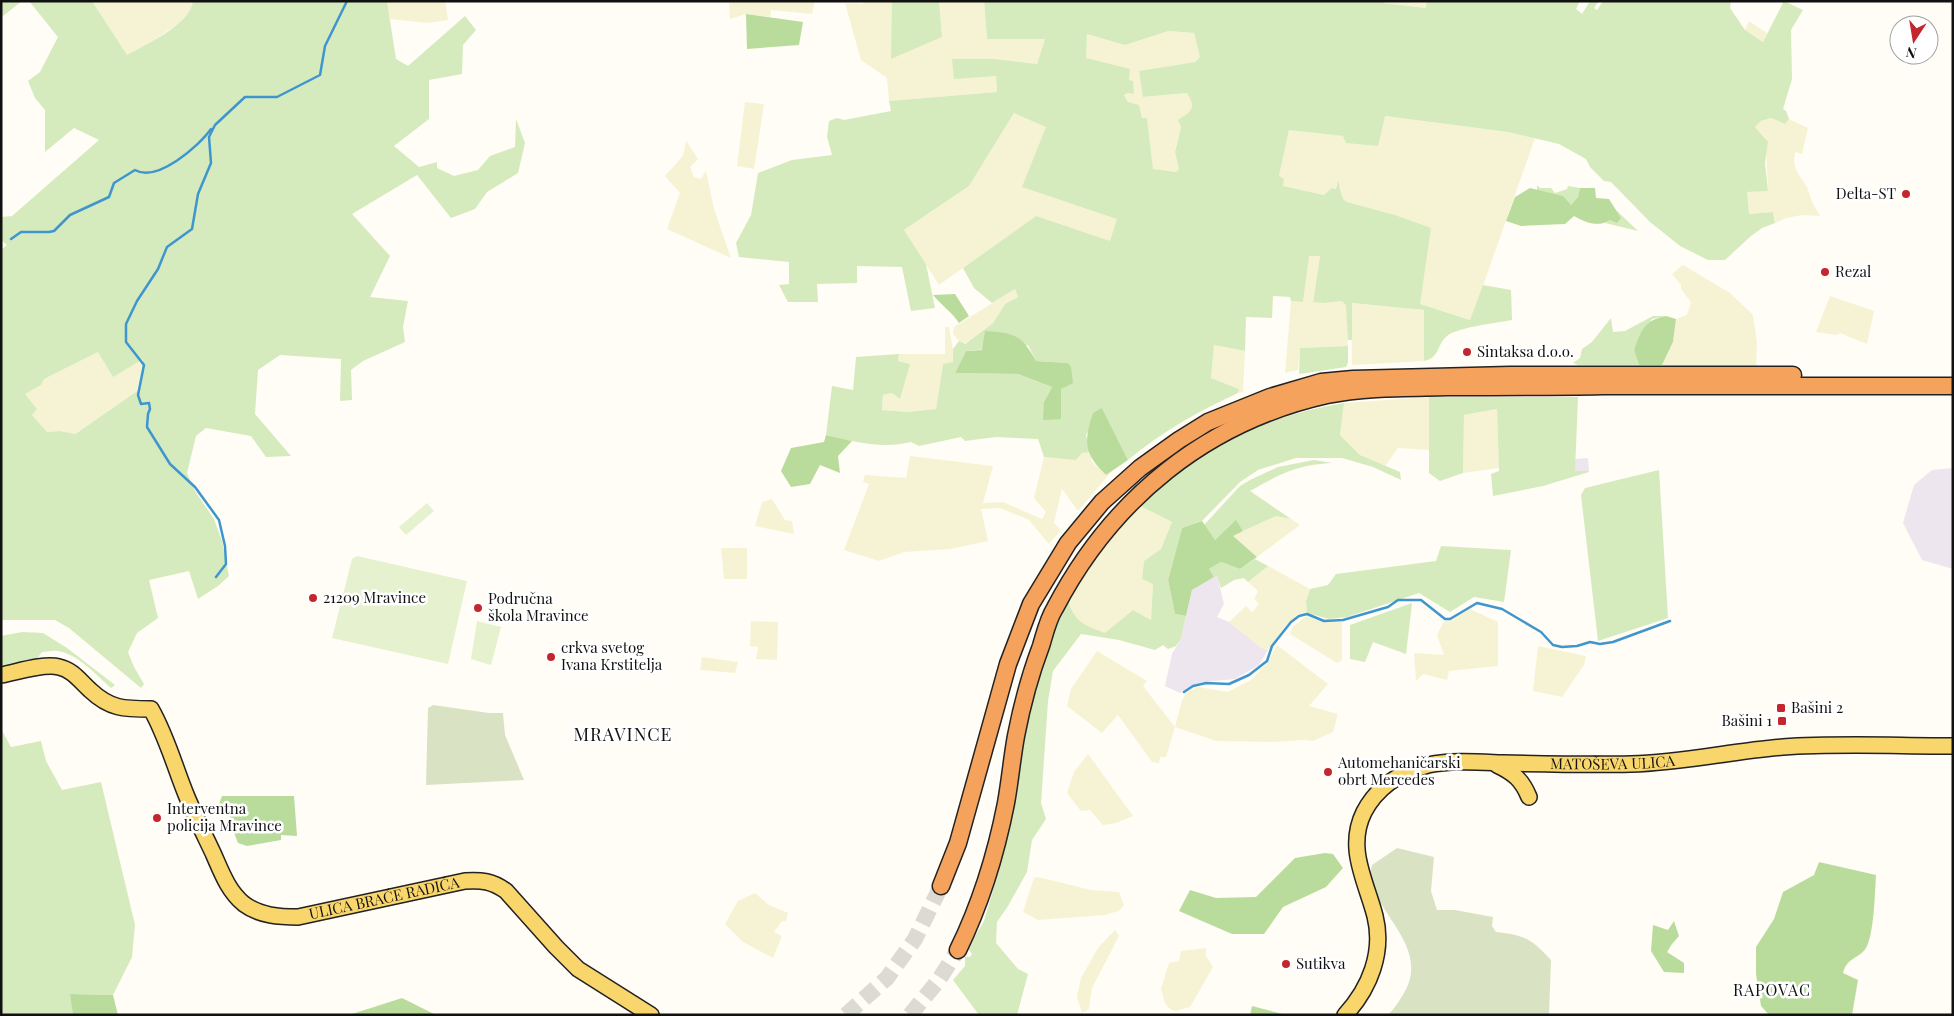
<svg xmlns="http://www.w3.org/2000/svg" width="1954" height="1016" font-family="'Playfair Display',serif">
<style>
.industrial{fill:#eee6ef}
.farmland{fill:#f6f3d4}
.green{fill:#d5ebbd;fill-rule:evenodd}
.forest{fill:#b9dc9c}
.cemetery{fill:#d9e3c4}
.pitch{fill:#e6f2cf}
.lines{fill:none;stroke-linecap:round;stroke-linejoin:round}
.stream{stroke:#3f96cf;stroke-width:2.5}
.highway-tunnel{stroke:#dbdad3;stroke-width:16;stroke-dasharray:16 8;stroke-linecap:butt}
.major-casing{stroke:#222;stroke-width:18}
.highway-casing{stroke:#222;stroke-width:19}
.major{stroke:#f9d66b;stroke-width:15}
.highway{stroke:#f5a25d;stroke-width:16}
.poi-dot{fill:#c4262e;stroke:#fff;stroke-width:2}
.labels{text-anchor:middle;stroke-width:5;stroke-linejoin:round;paint-order:stroke}
.poi-label{font-size:15px;fill:#111;stroke:#fff;text-anchor:start}
.street-label{font-size:15px;fill:#111;stroke:#fff}
.neighbourhood-label{font-size:16px;letter-spacing:1px;fill:#111;stroke:#fff}
.quarter-label{font-size:18px;letter-spacing:1px;fill:#111;stroke:#fff}
</style>
<rect width="100%" height="100%" fill="#fffdf5"/>
<!-- industrial -->
<g class="industrial">
<polygon points="1588,458 1589,471 1575,472 1575,459"/>
<polygon points="1953,468 1953,569 1922,560 1903,523 1914,485 1932,470"/>
<polygon points="1217,575 1224,604 1217,617 1229,622 1262,648 1268,650 1259,665 1235,679 1203,682 1193,685 1180,693 1165,686 1172,654 1181,639 1192,590"/>
</g>
<!-- farmland -->
<g class="farmland">
<polygon points="92,1 193,1 193,8 179,23 150,43 127,55"/>
<polygon points="387,1 445,1 448,20 427,23 390,19"/>
<polygon points="729,1 815,1 812,14 771,10 770,17 746,14 730,19"/>
<polygon points="863,1 892,1 892,58 942,37 939,1 984,1 987,39 1045,39 1037,64 995,59 997,92 889,101 887,78 861,60 845,3 863,4"/>
<polygon points="1383,1 1427,1 1427,8 1383,3"/>
<polygon points="1749,21 1767,33 1763,42 1745,30"/>
<polygon points="1168,31 1194,33 1200,57 1195,62 1139,71 1144,97 1187,93 1191,99 1193,106 1181,127 1177,142 1175,152 1179,169 1176,172 1153,170 1147,118 1142,118 1128,102 1124,94 1127,93 1134,94 1129,80 1086,58 1087,34 1125,44"/>
<polygon points="745,102 764,104 754,169 737,166"/>
<polygon points="1014,113 1046,126 1118,219 1110,242 1036,216 939,285 904,230 969,186"/>
<polygon points="1385,116 1508,132 1535,138 1471,320 1419,304 1395,215 1347,202 1343,199 1341,188 1337,182 1336,189 1332,188 1324,195 1283,186 1279,176 1289,130 1344,136"/>
<polygon points="1771,118 1785,124 1789,119 1808,128 1802,154 1795,152 1794,161 1796,170 1807,187 1813,204 1820,216 1802,215 1786,218 1775,223 1773,212 1749,214 1747,192 1768,190 1766,148 1755,127 1761,121"/>
<polygon points="686,141 698,159 690,167 694,177 701,179 706,171 714,209 731,258 667,229 680,193 665,176 683,156"/>
<polygon points="1308,255 1320,256 1313,301 1324,303 1342,301 1347,305 1348,346 1300,348 1298,370 1285,373 1291,301 1303,302"/>
<polygon points="1683,265 1730,293 1753,315 1757,343 1756,367 1687,368 1662,365 1673,342 1676,319 1687,315 1691,302 1681,289 1681,285 1672,274"/>
<polygon points="1015,289 1018,297 1005,304 993,323 964,344 959,341 953,334 954,327"/>
<polygon points="1830,296 1874,311 1867,344 1840,333 1837,335 1816,332"/>
<polygon points="1351,303 1424,310 1424,361 1352,365"/>
<polygon points="945,327 949,327 953,349 953,362 943,364 936,409 908,412 882,410 883,395 892,393 900,399 909,364 898,361 899,354 945,354"/>
<polygon points="1214,345 1245,351 1243,392 1238,393 1239,389 1211,378"/>
<polygon points="98,352 143,358 140,389 74,434 60,431 47,432 32,415 37,409 24,394 41,385 44,379"/>
<polygon points="1429,397 1429,450 1398,448 1385,466 1360,455 1340,435 1344,403"/>
<polygon points="1497,409 1499,468 1463,473 1464,415"/>
<polygon points="1090,452 1092,462 1106,475 1112,471 1078,511 1062,489 1054,523 1061,530 1049,544 1029,520 1000,508 981,509 988,541 950,549 904,552 879,561 844,550 869,484 863,482 865,475 906,478 910,456 993,466 983,503 1003,502 1042,519 1046,512 1034,498 1044,457 1076,460 1082,453"/>
<polygon points="772,499 785,520 792,521 794,534 755,526 762,502"/>
<polygon points="1138,505 1172,522 1161,549 1144,561 1142,579 1153,584 1151,620 1133,610 1105,634 1083,624 1074,617 1068,602 1099,551"/>
<polygon points="1276,516 1291,519 1300,525 1257,557 1232,536"/>
<polygon points="721,548 747,548 747,579 724,579"/>
<polygon points="1268,566 1310,589 1306,601 1307,613 1298,614 1286,625 1268,650 1262,648 1229,622 1246,606 1252,612 1259,604 1254,599 1258,591 1248,582"/>
<polygon points="1470,609 1498,622 1498,666 1449,671 1447,680 1423,674 1416,681 1414,653 1444,655 1437,635 1444,621 1449,621"/>
<polygon points="1307,616 1321,621 1342,622 1342,660 1337,663 1290,634 1292,627"/>
<polygon points="751,621 778,622 777,660 756,659 758,647 750,646"/>
<polygon points="1277,645 1328,684 1309,706 1338,714 1333,732 1313,741 1304,740 1272,742 1216,741 1175,727 1166,757 1160,757 1159,763 1152,762 1118,715 1102,733 1067,706 1071,689 1097,651 1147,681 1143,686 1175,727 1182,700 1187,692 1198,687 1228,692 1251,680 1267,663"/>
<polygon points="1538,646 1586,656 1584,665 1562,697 1533,691"/>
<polygon points="702,657 738,662 735,673 700,670"/>
<polygon points="1088,754 1133,816 1116,823 1103,825 1090,810 1081,811 1067,793 1074,772"/>
<polygon points="1038,877 1091,890 1119,892 1124,905 1119,911 1104,915 1038,920 1023,912 1034,878"/>
<polygon points="755,893 769,905 788,913 786,921 782,921 774,932 782,936 773,958 743,942 725,924 738,901"/>
<polygon points="1115,930 1119,936 1092,988 1089,1009 1082,1013 1077,997 1081,978 1098,948"/>
<polygon points="1206,948 1206,956 1213,967 1190,1007 1175,1011 1170,1009 1165,1003 1161,989 1169,963 1179,961 1181,951"/>
</g>
<!-- green -->
<g class="green">
<polygon points="1,1 22,1 3,16 1,13"/>
<path d="M 29,1 L 92,1 L 127,55 C 145,45 191,24 193,1 L 387,1 L 396,59 L 408,66 L 465,16 L 476,30 L 463,45 L 462,74 L 429,80 L 429,119 L 394,146 L 419,167 L 437,162 L 437,168 L 454,176 L 478,170 L 490,156 L 515,147 L 516,119 L 525,143 L 518,173 L 487,192 L 475,209 L 451,218 L 417,175 L 352,214 L 390,256 L 370,297 L 408,301 L 403,327 L 405,342 L 363,361 L 351,370 L 352,400 L 340,401 L 341,359 L 280,355 L 258,370 L 255,414 L 291,456 L 266,457 L 251,436 L 206,428 L 196,436 L 187,473 L 195,491 L 214,519 L 222,541 L 229,576 L 218,586 L 198,599 L 189,571 L 149,580 L 158,618 L 137,633 L 128,652 L 134,667 L 144,684 L 141,688 L 69,628 L 55,620 L 1,620 L 1,250 L 7,245 L 1,240 L 1,217 L 12,216 L 99,140 L 74,128 L 45,152 L 45,110 L 35,98 L 28,81 L 40,72 L 58,37 ZM 98,352 L 113,377 L 143,359 L 140,389 L 75,434 L 60,431 L 47,432 L 32,415 L 37,409 L 25,394 L 41,385 L 44,379 Z"/>
<polygon points="892,1 939,1 942,37 891,59"/>
<path d="M 984,1 L 1383,1 L 1383,3 L 1426,8 L 1427,1 L 1580,1 L 1576,9 L 1582,14 L 1590,1 L 1599,1 L 1594,8 L 1597,10 L 1603,1 L 1731,1 L 1730,8 L 1745,30 L 1763,42 L 1784,1 L 1803,10 L 1791,30 L 1792,79 L 1783,109 L 1786,111 L 1789,119 L 1785,124 L 1771,118 L 1761,121 L 1755,127 L 1768,142 L 1765,163 L 1768,191 L 1747,192 L 1749,214 L 1773,212 L 1775,223 L 1762,228 L 1751,236 L 1725,260 L 1708,260 L 1680,246 L 1650,222 L 1611,182 L 1604,181 L 1590,167 L 1586,159 L 1559,144 L 1508,132 L 1385,116 L 1378,146 L 1346,143 L 1343,136 L 1289,130 L 1279,176 L 1284,179 L 1283,186 L 1324,195 L 1332,188 L 1336,189 L 1338,180 L 1343,199 L 1347,202 L 1395,215 L 1431,228 L 1420,304 L 1470,320 L 1483,285 L 1511,290 L 1512,320 C 1497,323 1458,327 1447,336 C 1436,345 1441,357 1424,361 L 1424,310 L 1352,303 L 1352,340 L 1348,340 L 1346,305 L 1342,301 L 1324,303 L 1313,302 L 1320,256 L 1309,256 L 1303,302 L 1291,301 L 1290,297 L 1273,296 L 1272,318 L 1246,317 L 1245,351 L 1214,345 L 1211,378 L 1239,389 L 1238,393 C 1198,411 1162,432 1128,460 L 1102,408 L 1086,435 L 1090,452 L 1082,453 L 1076,460 L 1044,457 L 1038,439 L 996,437 L 965,441 L 961,437 L 919,446 L 911,442 C 881,449 855,442 826,435 L 832,386 L 853,390 L 856,357 L 899,354 L 898,361 L 910,364 L 900,399 L 892,393 L 883,395 L 882,410 L 908,412 L 936,409 L 943,364 L 953,362 L 953,349 L 959,341 L 965,344 L 993,323 L 1005,304 L 1018,297 L 1015,289 L 992,303 L 974,288 L 963,268 L 1036,216 L 1110,241 L 1117,219 L 1022,187 L 1046,127 L 1014,113 L 969,186 L 904,230 L 926,264 L 935,308 L 911,311 L 902,267 L 857,266 L 857,283 L 817,284 L 818,302 L 788,302 L 779,285 L 789,284 L 789,262 L 739,257 L 736,243 L 751,215 L 758,173 L 792,160 L 832,155 L 827,137 L 829,121 L 837,118 L 844,120 L 891,111 L 889,101 L 997,92 L 996,76 L 954,79 L 952,59 L 995,59 L 1037,64 L 1045,39 L 987,39 ZM 1168,31 L 1194,33 L 1200,57 L 1195,62 L 1139,71 L 1143,97 L 1187,93 C 1197,108 1191,112 1178,120 L 1181,127 L 1175,152 L 1179,169 L 1176,172 L 1153,169 L 1147,118 L 1142,118 L 1139,105 L 1128,102 L 1124,95 L 1127,93 L 1134,94 L 1133,81 L 1129,80 L 1130,69 L 1086,58 L 1087,34 L 1125,45 ZM 1028,345 L 1036,361 L 1068,363 L 1061,389 L 1044,402 L 1052,387 L 1018,374 L 955,373 L 966,351 Z"/>
<polygon points="1537,185 1540,188 1551,188 1555,193 1567,189 1568,186 1580,188 1578,197 1571,205 1537,191"/>
<polygon points="1616,210 1638,231 1605,223 1610,220 1621,218"/>
<polygon points="1653,316 1666,316 1652,319 1634,350 1639,365 1578,365 1573,363 1580,358 1582,349 1592,342 1611,318 1613,332 1625,331"/>
<polygon points="1348,346 1348,363 1346,367 1300,374 1299,373 1300,348"/>
<polygon points="1429,397 1578,397 1575,471 1589,471 1589,472 1543,486 1493,496 1491,474 1499,471 1497,409 1464,415 1463,473 1440,481 1429,473"/>
<path d="M 1344,403 L 1340,435 L 1360,455 L 1400,472 L 1401,480 L 1373,467 L 1342,458 L 1296,458 L 1258,470 L 1240,482 L 1202,521 L 1182,528 L 1168,580 L 1175,614 L 1186,616 L 1181,639 L 1176,646 L 1168,649 L 1163,645 L 1155,650 L 1119,640 L 1081,634 L 1053,671 L 1048,701 L 1041,803 L 1046,819 L 1032,840 L 1027,872 L 1008,906 L 997,922 L 996,943 L 1018,969 L 1028,974 L 1017,1015 L 979,1015 L 953,980 L 965,966 L 965,957 L 970,957 L 972,954 L 968,948 L 984,921 L 995,884 L 1007,837 L 1027,723 L 1035,689 L 1054,631 L 1068,602 C 1077,624 1083,624 1105,633 L 1133,610 L 1151,620 L 1153,584 L 1142,579 L 1144,561 L 1161,549 L 1172,522 L 1138,505 C 1159,487 1180,467 1204,453 C 1247,427 1295,411 1344,403 Z"/>
<path d="M 1314,460 L 1333,463 C 1296,465 1282,473 1250,491 L 1291,519 L 1276,516 L 1243,531 L 1236,521 L 1215,540 L 1204,525 L 1240,486 L 1250,480 L 1278,467 Z"/>
<polygon points="1659,470 1668,618 1598,641 1581,495 1585,488"/>
<polygon points="1441,546 1511,550 1504,602 1474,597 1450,612 1419,593 1347,617 1329,619 1307,613 1306,601 1310,589 1328,585 1336,574 1436,561"/>
<polygon points="1255,559 1268,566 1248,582 1244,578 1234,580 1221,588 1217,576 1214,577 1209,569 1221,562 1240,569"/>
<polygon points="1412,603 1406,654 1373,642 1365,662 1350,659 1350,625"/>
<path d="M 22,632 L 43,633 L 67,648 L 115,685 L 111,688 C 96,675 78,654 58,651 C 53,650 47,652 42,652 L 36,660 L 1,672 L 1,636 Z"/>
<polygon points="1,729 11,747 41,741 46,761 62,790 101,782 135,925 132,957 113,995 71,994 73,1015 1,1015"/>
</g>
<!-- forest -->
<g class="forest">
<polygon points="746,14 803,22 799,45 747,49"/>
<path d="M 1530,188 L 1563,196 L 1571,205 L 1578,197 L 1580,188 L 1595,188 L 1596,198 L 1609,199 L 1621,218 L 1617,223 L 1610,220 C 1598,228 1585,222 1574,216 L 1565,224 L 1521,226 L 1506,221 L 1515,197 Z"/>
<path d="M 955,294 L 969,316 L 959,323 C 951,311 942,306 933,295 Z"/>
<path d="M 1666,316 L 1676,319 L 1673,342 L 1662,365 L 1639,365 L 1634,350 C 1642,330 1643,321 1666,316 Z"/>
<path d="M 985,331 C 1014,333 1021,334 1036,361 L 1068,363 L 1071,367 L 1073,383 L 1061,389 L 1061,419 L 1043,420 L 1044,402 L 1052,387 L 1018,374 L 955,373 L 966,351 L 982,350 Z"/>
<path d="M 1102,408 L 1128,460 L 1106,475 C 1083,453 1084,441 1093,413 Z"/>
<polygon points="826,435 852,441 838,456 840,473 820,465 810,484 791,487 781,471 791,448 824,442"/>
<polygon points="1236,520 1243,531 1233,536 1257,557 1240,569 1221,562 1209,569 1214,577 1192,590 1186,616 1175,614 1168,580 1182,528 1202,521 1215,540"/>
<polygon points="222,796 294,796 297,836 281,835 281,840 247,846 238,843 231,825 230,817 217,809"/>
<polygon points="1325,853 1333,854 1343,868 1326,887 1283,907 1264,934 1232,934 1179,911 1190,890 1216,898 1256,897 1295,858"/>
<path d="M 1819,862 L 1876,875 C 1875,891 1874,935 1866,948 C 1859,959 1847,957 1843,973 L 1858,980 L 1852,1015 L 1769,1015 L 1761,1006 L 1756,974 L 1756,947 L 1774,919 L 1783,892 L 1814,875 Z"/>
<polygon points="1674,921 1679,936 1672,944 1667,952 1684,963 1684,973 1664,972 1651,951 1653,925 1668,930"/>
<polygon points="70,994 113,995 118,1015 73,1015"/>
<polygon points="402,998 436,1015 349,1015"/>
<polygon points="1252,1006 1286,1015 1250,1015"/>
</g>
<!-- cemetery -->
<g class="cemetery">
<polygon points="433,705 489,713 503,713 505,735 524,780 426,785 428,708"/>
<path d="M 1397,848 L 1434,857 L 1431,891 L 1437,910 L 1455,910 L 1493,917 L 1492,926 L 1496,932 C 1525,935 1531,939 1551,960 L 1549,1015 L 1388,1015 C 1395,1008 1399,1001 1404,993 C 1429,950 1382,919 1370,880 C 1369,876 1371,870 1372,865 Z"/>
</g>
<!-- pitch -->
<g class="pitch">
<polygon points="427,503 434,511 406,535 399,527"/>
<polygon points="357,556 467,581 448,664 332,638 352,559"/>
<polygon points="477,621 501,627 491,665 471,659"/>
</g>
<g class="lines">
<!-- stream -->
<g class="stream">
<path d="M 11,239 L 21,232 L 49,232 L 54,231 L 70,215 L 109,197 L 114,183 L 135,170 C 157,183 199,146 211,129"/>
<polyline points="216,577 226,564 225,546 219,520 195,487 170,464 147,427 148,414 150,409 149,403 141,404 138,395 144,365 126,342 126,324 137,301 158,269 167,247 192,229 198,194 211,163 209,137 215,125 245,97 277,97 320,75 325,46 347,1"/>
<polyline points="1184,692 1193,686 1206,683 1229,684 1249,675 1267,661 1272,646 1291,622 1299,616 1307,614 1324,621 1343,620 1388,607 1398,600 1421,600 1445,619 1450,619 1477,603 1502,609 1541,632 1553,645 1562,647 1577,646 1590,642 1600,644 1613,642 1670,621"/>
</g>
<!-- highway-tunnel -->
<g class="highway-tunnel">
<polyline points="846,1015 887,978 915,939 941,886"/>
<polyline points="910,1015 938,981 958,950"/>
</g>
<defs>
<g id="major">
<path id="s1" d="M 1,675 C 17,672 44,663 59,667 C 73,670 80,681 90,690 C 110,709 124,709 151,709 C 167,737 175,768 187,797 C 195,816 204,834 213,853 C 221,871 228,891 244,904 C 260,916 280,917 298,917 L 465,881 C 482,880 492,881 506,891 L 556,947 L 578,969 L 651,1015"/>
<path d="M 1497,765 C 1514,773 1522,780 1529,797"/>
<path id="s2" d="M 1345,1015 C 1370,988 1384,952 1375,916 C 1366,881 1346,848 1364,812 C 1377,787 1401,772 1428,765 C 1452,760 1478,762 1502,763 C 1545,764 1588,765 1631,764 C 1682,763 1732,751 1783,747 C 1839,743 1896,746 1953,746"/>
</g>
<g id="highway">
<polyline points="941,886 958,843 1008,664 1031,604 1068,543 1102,502 1140,468 1179,440 1208,422 1270,397 1321,382 1353,379 1510,375 1793,375"/>
<path d="M 958,950 C 981,903 996,854 1006,803 C 1010,781 1012,758 1016,736 C 1022,705 1030,675 1041,646 C 1045,633 1048,619 1055,608 C 1112,499 1206,422 1327,395 C 1366,387 1408,388 1448,387 C 1499,387 1551,387 1603,386 C 1719,386 1836,385 1953,386"/>
</g>
</defs>
<!-- major casing -->
<use href="#major" class="major-casing"/>
<!-- highway casing -->
<use href="#highway" class="highway-casing"/>
<!-- major -->
<use href="#major" class="major"/>
<!-- highway -->
<use href="#highway" class="highway"/>
</g>
<!-- markers -->
<g class="poi-dot">
<circle cx="1906" cy="194" r="5"/>
<circle cx="1825" cy="272" r="5"/>
<circle cx="1467" cy="352" r="5"/>
<circle cx="313" cy="598" r="5"/>
<circle cx="478" cy="608" r="5"/>
<circle cx="551" cy="657" r="5"/>
<rect x="1776" y="703" width="10" height="10" rx="2.5"/>
<rect x="1777" y="716" width="10" height="10" rx="2.5"/>
<circle cx="1328" cy="772" r="5"/>
<circle cx="157" cy="818" r="5"/>
<circle cx="1286" cy="964" r="5"/>
</g>
<g class="labels">
<!-- poi labels -->
<g class="poi-label">
<text x="1896" y="199" text-anchor="end">Delta-ST</text>
<text x="1835" y="277">Rezal</text>
<text x="1477" y="357">Sintaksa d.o.o.</text>
<text x="323" y="603">21209 Mravince</text>
<text x="488" y="604">Područna<tspan x="488" dy="17">škola Mravince</tspan></text>
<text x="561" y="653">crkva svetog<tspan x="561" dy="17">Ivana Krstitelja</tspan></text>
<text x="1791" y="713">Bašini 2</text>
<text x="1772" y="726" text-anchor="end">Bašini 1</text>
<text x="1338" y="768">Automehaničarski<tspan x="1338" dy="17">obrt Mercedes</tspan></text>
<text x="167" y="814">Interventna<tspan x="167" dy="17">policija Mravince</tspan></text>
<text x="1296" y="969">Sutikva</text>
</g>
<!-- street labels -->
<g class="street-label">
<text dy="5" stroke="none"><textPath href="#s2" startOffset="482">MATOŠEVA ULICA</textPath></text>
<text dy="5" stroke="none"><textPath href="#s1" startOffset="526">ULICA BRAĆE RADIĆA</textPath></text>
</g>
<!-- neighbourhood labels -->
<g class="neighbourhood-label">
<text x="1772" y="996">RAPOVAC</text>
</g>
<!-- quarter labels -->
<g class="quarter-label">
<text x="623" y="741">MRAVINCE</text>
</g>
</g>
<!-- border -->
<rect width="1954" height="1016" fill="none" stroke="#111111" stroke-width="5"/>
<!-- north arrow -->
<g transform="translate(1914 40) rotate(192)"><circle r="24" fill="#ffffff" stroke="#a0a0a0"/>
<path d="M0-4L9 19L0 12L-9 19Z" fill="#c4262e"/>
<text y="-8" font-size="14" font-weight="bold" text-anchor="middle" fill="#111111">N</text>
</g>
</svg>
